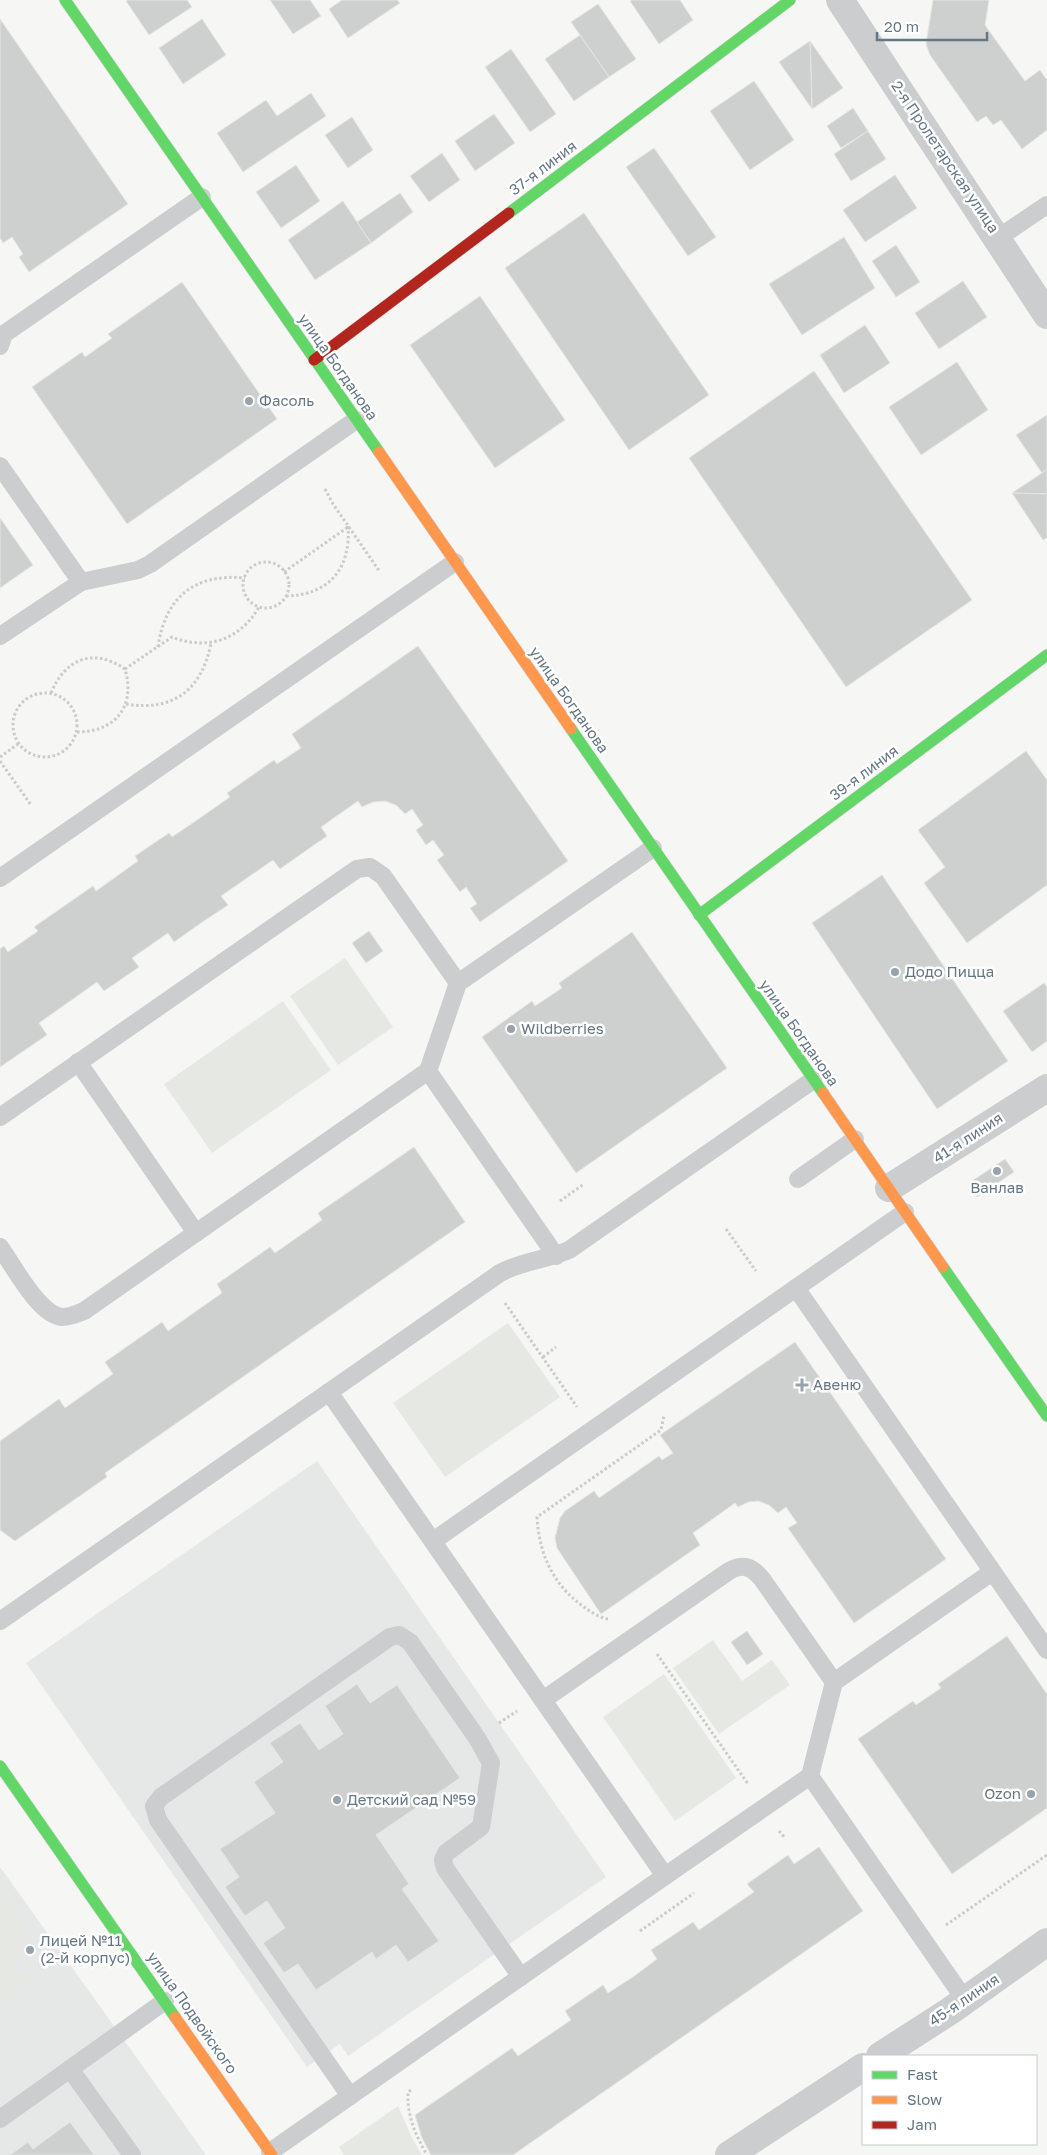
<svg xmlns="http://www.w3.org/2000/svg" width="1047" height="2155" font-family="'Golos Text',sans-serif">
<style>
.built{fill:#e6e7e7}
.green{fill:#e6e9e3}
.building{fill:#ced0d0;stroke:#e5e5e4}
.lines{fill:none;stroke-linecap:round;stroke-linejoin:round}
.fast-casing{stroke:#d3d4d5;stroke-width:12}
.slow-casing{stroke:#d3d4d5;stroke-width:12}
.jam-casing{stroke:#d3d4d5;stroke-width:12}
.path{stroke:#cacbca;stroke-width:3;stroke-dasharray:2.5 2.5;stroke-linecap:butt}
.lane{stroke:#cccdce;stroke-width:18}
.street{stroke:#cccdce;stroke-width:28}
.fast{stroke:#63d668;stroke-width:11}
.slow{stroke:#ff974d;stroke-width:11}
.jam{stroke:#b3261e;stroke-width:11}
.poi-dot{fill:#98a3ac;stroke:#fff;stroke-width:2}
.labels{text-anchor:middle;stroke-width:5;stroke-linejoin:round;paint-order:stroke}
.street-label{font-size:15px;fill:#667784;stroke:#fff}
.poi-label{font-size:15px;fill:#667784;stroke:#fff;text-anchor:start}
</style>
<rect width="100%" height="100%" fill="#f6f6f5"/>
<!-- built -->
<g class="built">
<polygon points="317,1461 606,1877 348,2056 340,2044 307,2067 26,1663"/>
<polygon points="0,1867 119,2033 206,2155 0,2155"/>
</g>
<!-- green -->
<g class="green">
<polygon points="345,958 393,1027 338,1065 290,996"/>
<polygon points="283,1001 331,1070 212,1153 164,1084"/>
<polygon points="508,1323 560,1397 445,1477 393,1403"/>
<polygon points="713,1640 742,1681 772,1660 790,1685 719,1734 673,1668"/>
<polygon points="664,1674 736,1778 675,1821 603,1717"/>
<path d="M 0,1878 C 24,1916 25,1944 10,1986 L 30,1973 L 34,1979 L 0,2004 Z"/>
<polygon points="398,2106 412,2138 422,2155 344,2155 339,2147"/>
</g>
<!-- building -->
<g class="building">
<polygon points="128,0 187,0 192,7 149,35 126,1"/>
<polygon points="270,0 310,0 321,16 293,34"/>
<polygon points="342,0 397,0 400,3 348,38 329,9"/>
<polygon points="632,0 680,0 693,20 659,44 630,1"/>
<polygon points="933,0 989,0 985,25 1025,81 1040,70 1047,80 1047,130 1022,149 1001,120 993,125 986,116 977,122 930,55 926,44"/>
<polygon points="598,4 636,59 609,77 571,22"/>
<polygon points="0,19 128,204 29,272 19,257 23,254 12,237 3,243 0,238"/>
<polygon points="202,19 226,55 183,84 159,48"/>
<polygon points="580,35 609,77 574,101 545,59"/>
<polygon points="810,41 843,88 812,109"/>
<polygon points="810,41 812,109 779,62"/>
<polygon points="511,49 556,114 530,132 485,67"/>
<polygon points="754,81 794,140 750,170 710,111"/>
<polygon points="311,93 326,116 243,172 217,133 266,100 277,116"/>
<polygon points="853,108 868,131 841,148 827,126"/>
<polygon points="494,114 515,143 475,171 455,141"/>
<polygon points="352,117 373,150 348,168 325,135"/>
<polygon points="868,131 886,159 851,181 834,154"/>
<polygon points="654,148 716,237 688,256 626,167"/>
<polygon points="442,153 460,180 429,202 410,176"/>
<polygon points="296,165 320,201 281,228 256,192"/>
<polygon points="895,175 917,208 865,242 843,210"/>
<polygon points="400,193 413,212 371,243 357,222"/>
<polygon points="343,201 371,243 315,280 288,240"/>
<polygon points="584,213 709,395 629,450 505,268"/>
<polygon points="844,237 875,288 802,335 769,284"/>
<polygon points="896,245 920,282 896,297 872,261"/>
<polygon points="963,281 987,317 939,349 915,313"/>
<polygon points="182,282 277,419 127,524 32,387 82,352 85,357 112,338 108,334"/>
<polygon points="480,296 565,420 495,468 410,345"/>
<polygon points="865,325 890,363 844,393 820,355"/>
<polygon points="957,362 988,410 921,455 889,407"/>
<polygon points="814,371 972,600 846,687 689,458"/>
<polygon points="1047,415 1047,469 1042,473 1016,435"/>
<polygon points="1047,469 1047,494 1012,493 1042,473"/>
<polygon points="1012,493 1047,494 1047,538 1043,540"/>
<polygon points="0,518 33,565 0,588"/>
<polygon points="418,646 568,861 480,922 470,908 477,904 466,887 460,892 437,860 444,855 433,840 426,845 416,830 423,825 412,809 405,814 396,805 385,801 373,802 362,807 358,801 321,827 327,836 304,852 280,869 273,860 221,896 228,905 201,923 174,942 168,933 132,958 139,967 104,991 97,982 39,1023 47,1035 0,1067 0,949 4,946 8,952 38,931 34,927 93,886 96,891 138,861 135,856 169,833 172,837 200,818 230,797 227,793 274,760 277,764 301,748 292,734"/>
<polygon points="1026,751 1047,780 1047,885 967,943 924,883 945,867 918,830"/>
<polygon points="882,875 1008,1061 937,1109 812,923"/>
<polygon points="369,931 383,951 366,963 352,943"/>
<polygon points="632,932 727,1068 576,1173 482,1037 532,1001 535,1006 562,988 559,983"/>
<polygon points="1044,983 1047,987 1047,1041 1032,1052 1003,1011"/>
<polygon points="414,1147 465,1222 105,1473 107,1477 15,1541 0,1530 0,1441 59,1399 65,1408 113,1374 105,1362 162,1322 168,1331 222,1293 217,1284 270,1247 275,1253 322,1220 318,1213"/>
<polygon points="1005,1159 1014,1172 977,1197 969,1183"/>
<polygon points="795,1342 946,1559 854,1623 788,1528 797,1523 786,1507 778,1513 769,1505 758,1501 748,1502 738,1507 735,1503 693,1533 700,1545 601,1614 557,1548 555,1538 560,1518 565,1511 594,1491 599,1498 659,1456 662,1460 673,1453 660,1435"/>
<polygon points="747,1631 763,1654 747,1665 731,1642"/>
<polygon points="1007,1636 1047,1694 1047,1808 952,1874 858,1739 913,1701 916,1705 941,1688 938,1684"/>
<polygon points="357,1684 370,1703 397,1685 460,1778 376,1835 409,1884 402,1889 439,1941 408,1962 396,1945 376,1959 372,1952 316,1990 298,1964 284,1973 263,1943 285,1928 267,1901 245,1916 225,1887 239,1877 220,1849 275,1813 254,1782 283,1762 270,1743 300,1723 319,1750 343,1734 325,1706"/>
<polygon points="819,1847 863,1911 513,2155 431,2155 422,2138 415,2115 512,2048 518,2056 571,2020 565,2011 603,1985 608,1993 633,1977 657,1959 651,1950 693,1922 699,1930 754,1892 747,1884 788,1855 794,1864"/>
<polygon points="70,2122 94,2155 10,2155 28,2142 33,2149"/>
</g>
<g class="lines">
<defs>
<g id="fast">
<polyline points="65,0 379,452"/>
<polyline points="509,213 790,0"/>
<polyline points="571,729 823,1093"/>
<polyline points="699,915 1047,655"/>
<polyline points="943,1267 1047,1416"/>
<polyline points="0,1766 175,2017"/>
</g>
<g id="slow">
<polyline points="379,452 571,729"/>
<polyline points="823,1093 943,1267"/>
<polyline points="175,2017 272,2155"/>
</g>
<polyline id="jam" points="314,360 509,213"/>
</defs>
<!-- fast casing -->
<use href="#fast" class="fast-casing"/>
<!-- slow casing -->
<use href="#slow" class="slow-casing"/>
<!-- jam casing -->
<use href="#jam" class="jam-casing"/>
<!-- path -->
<g class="path">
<polyline points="325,489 333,504 380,572"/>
<circle cx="266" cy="585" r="23"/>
<polyline points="284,572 348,527"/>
<path d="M 286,596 C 329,595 351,569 348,526"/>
<path d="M 158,647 C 165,597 195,573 245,578"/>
<circle cx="45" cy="725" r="32"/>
<path d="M 51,693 C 65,659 93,647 125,669"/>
<path d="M 126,704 C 173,712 202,690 211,643"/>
<path d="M 77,732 C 115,732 136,707 125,669 L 172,637 C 207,651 240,640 259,607"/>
<polyline points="0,757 18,744"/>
<polyline points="0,761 31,805"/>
<polyline points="560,1201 584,1184"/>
<polyline points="726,1229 756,1271"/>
<polyline points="505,1303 577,1407"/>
<polyline points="543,1357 556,1347"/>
<path d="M 608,1619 C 600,1618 591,1612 584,1607 C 553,1585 539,1554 537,1517 L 661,1430 L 664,1415"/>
<polyline points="657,1654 748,1784"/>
<polyline points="499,1723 517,1711"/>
<polyline points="779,1831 785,1838"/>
<polyline points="946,1925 1047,1855"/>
<polyline points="640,1931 694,1893"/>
<path d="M 411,2090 L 408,2092 C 407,2116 415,2134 427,2155"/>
</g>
<!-- lane -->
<g class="lane">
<polyline points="998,238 1047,205"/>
<polyline points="0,346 4,334 202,197"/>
<polyline points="0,466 81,582"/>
<polyline points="0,636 81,582 138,570 150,564 356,420"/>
<polyline points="0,878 455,562"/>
<polyline points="78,1062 196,1233"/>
<polyline points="428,1071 556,1256"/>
<polyline points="0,1117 357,869 370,867 383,876 458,983"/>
<polyline points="798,1179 855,1139"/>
<path d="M 0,1247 C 13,1265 39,1315 62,1317 C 70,1317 77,1314 84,1311 L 428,1071 L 458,983 L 653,848"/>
<polyline points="796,1288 1047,1650"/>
<polyline points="433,1541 905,1212"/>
<path d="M 0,1621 L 500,1273 C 522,1261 546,1260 569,1250 L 813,1080"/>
<polyline points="834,1682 992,1572"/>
<path d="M 543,1700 L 729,1571 C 744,1563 752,1567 762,1579 L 834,1682 L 810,1776"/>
<polyline points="665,1876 810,1776 965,2000"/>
<polyline points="70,2069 132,2155"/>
<polyline points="350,2096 158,1820 154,1806 161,1797 390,1637 399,1635 410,1642 477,1738 491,1763 481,1827 446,1853 443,1860 445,1868 521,1977"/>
<polyline points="0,2119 165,2001"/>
<polyline points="270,2152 665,1876 329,1392"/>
</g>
<!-- street -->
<g class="street">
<polyline points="840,0 1047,315"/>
<polyline points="889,1188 1047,1088"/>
<polyline points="880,2056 950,2011 1047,1942"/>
<polyline points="729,2155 863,2067"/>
</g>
<!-- fast -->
<use href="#fast" class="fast"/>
<!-- slow -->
<use href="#slow" class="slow"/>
<!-- jam -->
<use href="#jam" class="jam"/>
</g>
<!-- markers -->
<g class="poi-dot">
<circle cx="249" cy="401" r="5"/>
<circle cx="895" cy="972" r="5"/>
<circle cx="511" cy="1029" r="5"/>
<circle cx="997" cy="1171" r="5"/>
<path d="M799.5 1377.5h5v5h5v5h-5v5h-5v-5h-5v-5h5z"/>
<circle cx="1031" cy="1794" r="5"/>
<circle cx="337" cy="1800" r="5"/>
<circle cx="30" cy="1950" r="5"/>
</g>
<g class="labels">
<!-- street labels -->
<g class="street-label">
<text transform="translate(945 157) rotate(56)" y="5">2-я Пролетарская улица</text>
<text transform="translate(543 168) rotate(-37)" y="5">37-я линия</text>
<text transform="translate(338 367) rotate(55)" y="5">улица Богданова</text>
<text transform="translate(569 700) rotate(55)" y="5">улица Богданова</text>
<text transform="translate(864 773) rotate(-37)" y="5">39-я линия</text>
<text transform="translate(799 1033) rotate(55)" y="5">улица Богданова</text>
<text transform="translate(968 1138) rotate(-33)" y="5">41-я линия</text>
<text transform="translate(964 2000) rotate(-34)" y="5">45-я линия</text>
<text transform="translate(192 2013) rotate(55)" y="5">улица Подвойского</text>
</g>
<!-- poi labels -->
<g class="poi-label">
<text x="259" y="406">Фасоль</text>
<text x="905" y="977">Додо Пицца</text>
<text x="521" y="1034">Wildberries</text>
<text x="997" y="1193" text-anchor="middle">Ванлав</text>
<text x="813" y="1390">Авеню</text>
<text x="1021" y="1799" text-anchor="end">Ozon</text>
<text x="347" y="1805">Детский сад №59</text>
<text x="40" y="1946">Лицей №11<tspan x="40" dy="17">(2-й корпус)</tspan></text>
</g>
</g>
<!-- legend -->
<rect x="862" y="2055" width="175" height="90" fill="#ffffff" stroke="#c2c9ce"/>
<rect x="872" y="2071" width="25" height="8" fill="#63d668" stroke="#c2c9ce"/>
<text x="907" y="2080" font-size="15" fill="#667784">Fast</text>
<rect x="872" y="2096" width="25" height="8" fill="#ff974d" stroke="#c2c9ce"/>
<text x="907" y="2105" font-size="15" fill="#667784">Slow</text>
<rect x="872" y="2121" width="25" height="8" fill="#b3261e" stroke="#c2c9ce"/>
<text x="907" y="2130" font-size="15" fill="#667784">Jam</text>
<!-- scale -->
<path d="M877 32v8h110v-8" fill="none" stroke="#667784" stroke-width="2.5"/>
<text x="884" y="32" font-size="15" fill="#667784" stroke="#ffffff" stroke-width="4" paint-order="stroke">20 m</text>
</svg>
